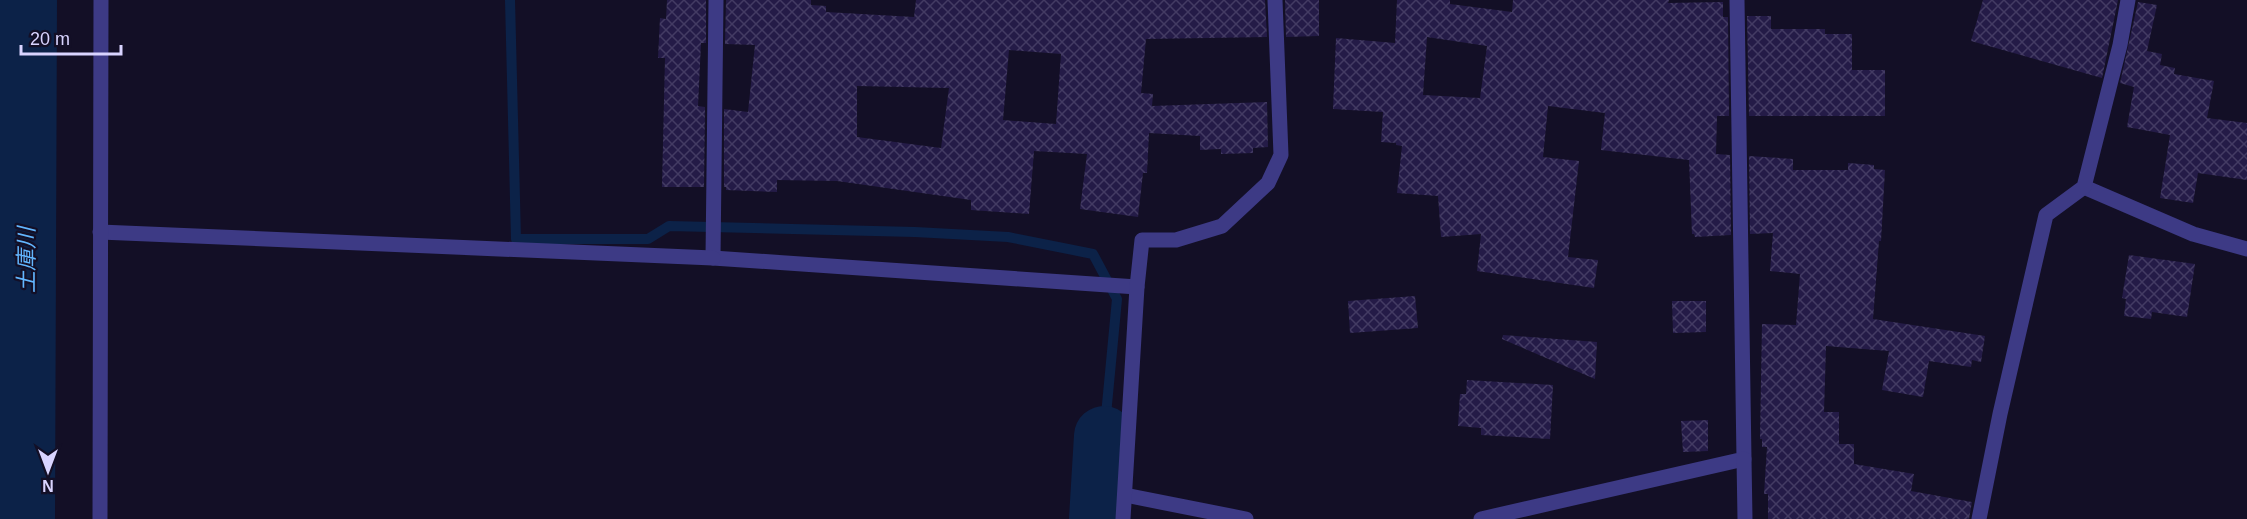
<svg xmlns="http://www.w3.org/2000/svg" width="2247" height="519" font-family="Arial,'Noto Sans JP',sans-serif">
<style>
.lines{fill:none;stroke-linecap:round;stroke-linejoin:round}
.stream{stroke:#0c2248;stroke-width:10}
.river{stroke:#0c2248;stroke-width:60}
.building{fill:url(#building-cross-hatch);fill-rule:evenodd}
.minor{stroke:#3d3a85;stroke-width:15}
.tertiary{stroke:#3d3a85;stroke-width:15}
.labels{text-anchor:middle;stroke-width:4.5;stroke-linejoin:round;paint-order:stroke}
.water-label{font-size:22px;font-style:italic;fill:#62b6ff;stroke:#130f26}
</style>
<defs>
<pattern id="building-cross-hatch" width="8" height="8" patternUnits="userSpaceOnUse" patternTransform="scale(1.5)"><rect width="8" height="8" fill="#241b47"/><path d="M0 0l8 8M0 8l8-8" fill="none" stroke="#433b63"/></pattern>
</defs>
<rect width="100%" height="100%" fill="#130f26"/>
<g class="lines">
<!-- stream -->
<polyline class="stream" points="510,0 516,239 648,239 669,226 915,232 1008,237 1093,254 1117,299 1104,436"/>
<!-- river -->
<g class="river">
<polyline points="25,519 27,0"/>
<polyline points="1099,519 1104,436"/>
</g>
</g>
<!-- building -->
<g class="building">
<polygon points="667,0 706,0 706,43 701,43 698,106 705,107 704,187 662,187 665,58 658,58 660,18 666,19"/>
<path d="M 726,0 L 811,0 L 811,5 L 826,6 L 826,12 L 914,17 L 916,0 L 1265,0 L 1267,37 L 1146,39 L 1141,93 L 1153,94 L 1152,106 L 1267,102 L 1268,147 L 1253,148 L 1253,153 L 1221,154 L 1221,149 L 1200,150 L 1200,136 L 1149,133 L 1147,173 L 1143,173 L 1138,217 L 1080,209 L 1087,154 L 1034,151 L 1029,214 L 971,210 L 971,200 L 837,181 L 777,180 L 777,192 L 726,190 L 726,187 L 724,187 L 724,109 L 748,112 L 755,45 L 725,44 ZM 1009,50 L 1061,54 L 1056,124 L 1003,120 ZM 857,86 L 949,88 L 941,148 L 857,137 Z"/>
<polygon points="1285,0 1319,0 1319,36 1286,37"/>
<path d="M 1397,0 L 1450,0 L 1450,4 L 1512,12 L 1513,0 L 1669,0 L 1668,3 L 1723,2 L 1723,17 L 1728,17 L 1729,116 L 1717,116 L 1716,154 L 1730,155 L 1731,235 L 1695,237 L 1694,234 L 1692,234 L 1689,160 L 1601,150 L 1605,113 L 1548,106 L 1543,157 L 1579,161 L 1568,257 L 1598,260 L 1594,288 L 1477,271 L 1481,234 L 1441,237 L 1438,196 L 1397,193 L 1402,146 L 1396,145 L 1396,143 L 1381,142 L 1383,112 L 1333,109 L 1336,38 L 1395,43 ZM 1427,37 L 1487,46 L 1480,98 L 1423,95 Z"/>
<polygon points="1983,0 2118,0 2102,78 1971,41"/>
<polygon points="2138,2 2157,5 2147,51 2162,54 2160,65 2175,68 2174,74 2214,81 2207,118 2247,123 2247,180 2198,173 2193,203 2160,198 2170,135 2127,127 2134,87 2120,83"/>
<polygon points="1747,16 1771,16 1771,29 1825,29 1825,34 1852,34 1852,70 1885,70 1885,116 1749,116"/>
<polygon points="1749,156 1793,159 1793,170 1848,170 1848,163 1874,165 1874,169 1885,170 1881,241 1879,241 1873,319 1985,336 1981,362 1972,360 1971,367 1929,361 1923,397 1882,390 1889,351 1826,346 1824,412 1839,412 1839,444 1854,444 1854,464 1914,474 1911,491 1972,502 1969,519 1768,519 1768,494 1764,494 1767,447 1762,447 1762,439 1760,439 1762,324 1796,325 1800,274 1770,271 1773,233 1750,234"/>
<polygon points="2129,255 2195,264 2187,317 2152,312 2151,319 2124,316 2126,299 2122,298"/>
<polygon points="1415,296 1418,328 1350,333 1348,301"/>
<polygon points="1672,301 1706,301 1706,332 1673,333"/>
<polygon points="1503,335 1597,342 1595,379 1502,339"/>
<polygon points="1467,380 1553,385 1550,439 1481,435 1481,428 1458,426 1460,394 1466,394"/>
<polygon points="1708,420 1708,451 1683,452 1681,421"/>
</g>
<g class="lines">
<!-- minor -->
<g class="minor">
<polyline points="716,0 713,258 1137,287"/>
<polyline points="2084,187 2193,234 2247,249"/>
<polyline points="100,232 713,258"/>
<polyline points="1125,495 1246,519"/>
<polyline points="100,519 101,0"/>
<polyline points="1123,519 1137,287 1142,240 1176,240 1222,226 1268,183 1281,155 1275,0"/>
<polyline points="1481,519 1744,459 1737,0"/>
<polyline points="1979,519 2000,414 2046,215 2084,187 2120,45 2128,0"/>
</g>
<!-- tertiary -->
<polyline class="tertiary" points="1744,459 1745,519"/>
</g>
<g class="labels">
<!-- water labels -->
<g class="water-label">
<text transform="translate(26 260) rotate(-90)" y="8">土庫川</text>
</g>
</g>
<!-- north arrow -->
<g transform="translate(48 471) rotate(180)" stroke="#130f26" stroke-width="4.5" paint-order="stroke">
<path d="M0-4.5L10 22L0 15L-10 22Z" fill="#d9d4ff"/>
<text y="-9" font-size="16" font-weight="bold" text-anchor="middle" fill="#d9d4ff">N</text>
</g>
<!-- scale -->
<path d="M21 45v9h100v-9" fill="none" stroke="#d9d4ff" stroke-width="3"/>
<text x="30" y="45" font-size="18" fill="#d9d4ff" stroke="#130f26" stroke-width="4.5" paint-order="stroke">20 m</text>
</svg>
